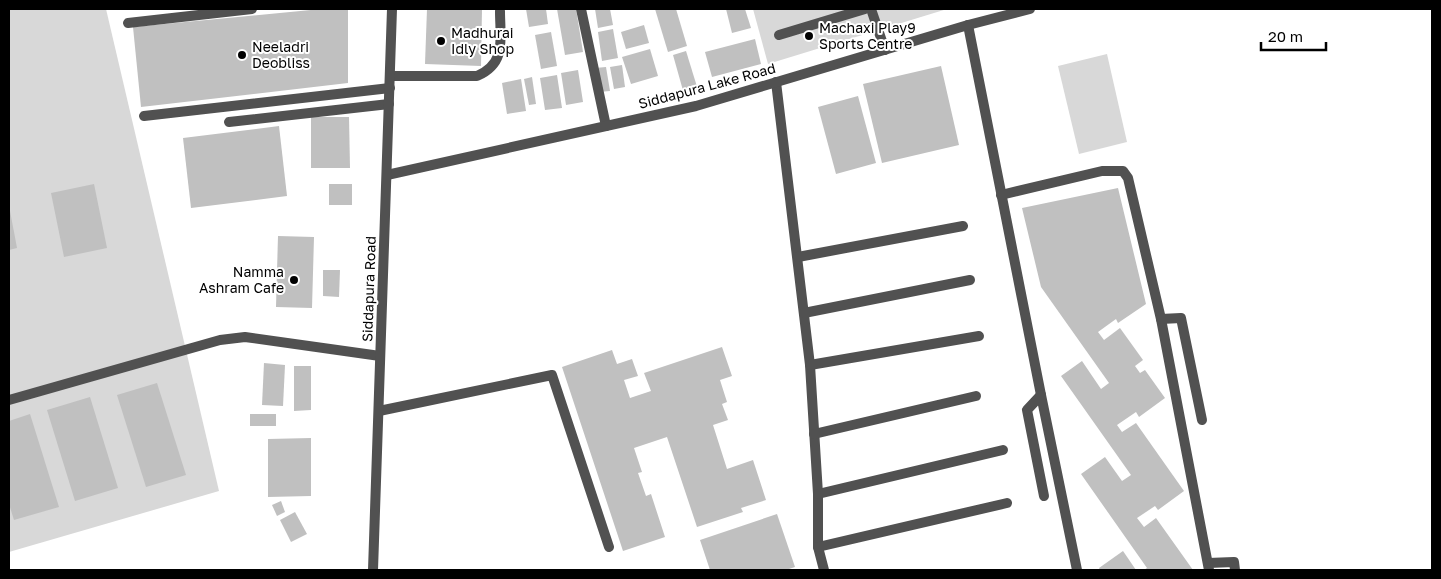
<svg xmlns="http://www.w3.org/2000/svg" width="1441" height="579" font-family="'Golos Text',sans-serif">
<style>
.green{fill:#d8d8d8}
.building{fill:#c0c0c0}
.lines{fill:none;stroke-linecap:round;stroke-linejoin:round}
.service{stroke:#515151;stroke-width:10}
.minor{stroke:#515151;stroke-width:10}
.tertiary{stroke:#515151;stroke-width:10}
.poi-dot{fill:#000;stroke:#fff;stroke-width:2}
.labels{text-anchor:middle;stroke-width:4;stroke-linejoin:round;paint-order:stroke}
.poi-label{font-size:14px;fill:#000;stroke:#fff;text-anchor:start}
.street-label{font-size:14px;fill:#000;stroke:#fff}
</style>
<rect width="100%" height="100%" fill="#fff"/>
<!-- green -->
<g class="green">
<polygon points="9,9 106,9 219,491 9,552"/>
<polygon points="753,9 947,9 768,64"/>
<polygon points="1107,54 1127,142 1079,154 1058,66"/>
</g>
<!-- building -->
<g class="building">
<polygon points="321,9 348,9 348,83 141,107 133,27"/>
<polygon points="427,9 482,9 481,66 425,64"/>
<polygon points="526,9 546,9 548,24 529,27"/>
<polygon points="557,9 576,9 583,52 565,55"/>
<polygon points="595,9 610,9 613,25 598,28"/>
<polygon points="655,9 676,9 687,46 668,52"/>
<polygon points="726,9 745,9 751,28 732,33"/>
<polygon points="644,25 649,43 626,49 621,32"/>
<polygon points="613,29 618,58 602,61 598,32"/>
<polygon points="551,32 557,66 541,69 535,35"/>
<polygon points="755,39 761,64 712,77 705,52"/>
<polygon points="650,49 658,76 631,84 622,57"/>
<polygon points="686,51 698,90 684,94 673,55"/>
<polygon points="622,65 625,87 614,89 610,67"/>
<polygon points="941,66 959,145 882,163 863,84"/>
<polygon points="606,67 610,91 599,92 595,68"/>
<polygon points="578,70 583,102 566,105 561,73"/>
<polygon points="557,75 562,108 545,110 540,78"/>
<polygon points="532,77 536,104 529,105 524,79"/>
<polygon points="521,79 526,111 507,114 502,83"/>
<polygon points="858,96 876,163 836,174 818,107"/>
<polygon points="311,117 349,117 350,168 311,168"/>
<polygon points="279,126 287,196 191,208 183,138"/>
<polygon points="94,184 107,248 64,257 51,193"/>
<rect x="329" y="184" width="23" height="21"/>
<polygon points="1118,188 1146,304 1118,323 1116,319 1098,332 1104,340 1120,328 1143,360 1135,366 1140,373 1145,370 1165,398 1139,417 1136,412 1117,425 1122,432 1136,423 1184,491 1158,510 1155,506 1137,518 1144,527 1156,518 1193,570 1144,570 1147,568 1081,474 1105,457 1122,481 1131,475 1061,376 1082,361 1101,389 1109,383 1041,287 1022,208"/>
<polygon points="10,211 17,248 9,250 9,212"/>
<polygon points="278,236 314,237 312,308 276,307"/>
<polygon points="323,270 340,270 339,297 323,296"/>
<polygon points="722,347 732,376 720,380 727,402 722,404 728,420 713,425 727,469 753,460 766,500 741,508 743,512 697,527 667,437 634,448 642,472 638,473 646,496 651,494 665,537 623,551 562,367 612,350 617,364 632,359 638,376 624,380 630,398 651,391 644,373"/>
<polygon points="264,363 285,365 283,406 262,405"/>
<polygon points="294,366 311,366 311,410 294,411"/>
<polygon points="157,383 186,475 146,487 117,395"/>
<polygon points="90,397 118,488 75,501 47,410"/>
<polygon points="30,414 59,507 14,520 9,504 9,421"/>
<rect x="250" y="414" width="26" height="12"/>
<polygon points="311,438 311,496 268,497 268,439"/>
<polygon points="281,501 285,512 277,516 272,505"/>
<polygon points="295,512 307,534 291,542 280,520"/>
<polygon points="777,514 795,567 786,570 710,570 700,540"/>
<polygon points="1123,551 1136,570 1100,570 1099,568"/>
</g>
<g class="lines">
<!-- service -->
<g class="service">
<polyline points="581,9 606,126"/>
<polyline points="871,9 885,50"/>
<polyline points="128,23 252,9"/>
<polyline points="779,35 865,9"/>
<path d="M 390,76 L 477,76 C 507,63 500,39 500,11"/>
<polyline points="144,116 390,88"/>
<polyline points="229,122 389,104"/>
<polyline points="9,400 220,340 245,337 380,356"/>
</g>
<!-- minor -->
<g class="minor">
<polyline points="968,25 1041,395 1077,570"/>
<polyline points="776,82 810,365 818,494 818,547 824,570"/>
<polyline points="387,175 696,106 968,25 1030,9"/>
<polyline points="1001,195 1102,171 1123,171 1128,178 1161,319 1209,570"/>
<polyline points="798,257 963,226"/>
<polyline points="804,313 970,280"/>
<polyline points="1161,319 1181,318 1202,420"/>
<polyline points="810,365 979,336"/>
<polyline points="1041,395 1027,410 1044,496"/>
<polyline points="379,411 552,375 609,547"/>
<polyline points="814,434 976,396"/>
<polyline points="818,494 1003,450"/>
<polyline points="818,547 1007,503"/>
<polyline points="1208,563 1234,562 1235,570"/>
</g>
<!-- tertiary -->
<polyline class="tertiary" points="373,570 392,9"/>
</g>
<!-- markers -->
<g class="poi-dot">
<circle cx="809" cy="36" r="5"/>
<circle cx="441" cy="41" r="5"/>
<circle cx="242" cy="55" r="5"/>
<circle cx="294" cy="280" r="5"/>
</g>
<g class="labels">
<!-- poi labels -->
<g class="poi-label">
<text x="819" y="33">Machaxi Play9<tspan x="819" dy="16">Sports Centre</tspan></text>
<text x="451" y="38">Madhurai<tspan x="451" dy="16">Idly Shop</tspan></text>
<text x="252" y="52">Neeladri<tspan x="252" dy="16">Deobliss</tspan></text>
<text x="284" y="277" text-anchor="end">Namma<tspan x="284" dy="16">Ashram Cafe</tspan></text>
</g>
<!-- street labels -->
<g class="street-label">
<text transform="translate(707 86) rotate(-15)" y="5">Siddapura Lake Road</text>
<text transform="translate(369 289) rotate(-88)" y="5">Siddapura Road</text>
</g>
</g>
<!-- border -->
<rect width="1441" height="579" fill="none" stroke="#000000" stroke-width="20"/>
<!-- scale -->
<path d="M1261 42v8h65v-8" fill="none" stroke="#000000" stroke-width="2.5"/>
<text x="1268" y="42" font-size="15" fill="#000000" stroke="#ffffff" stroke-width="4" paint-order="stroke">20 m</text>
</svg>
